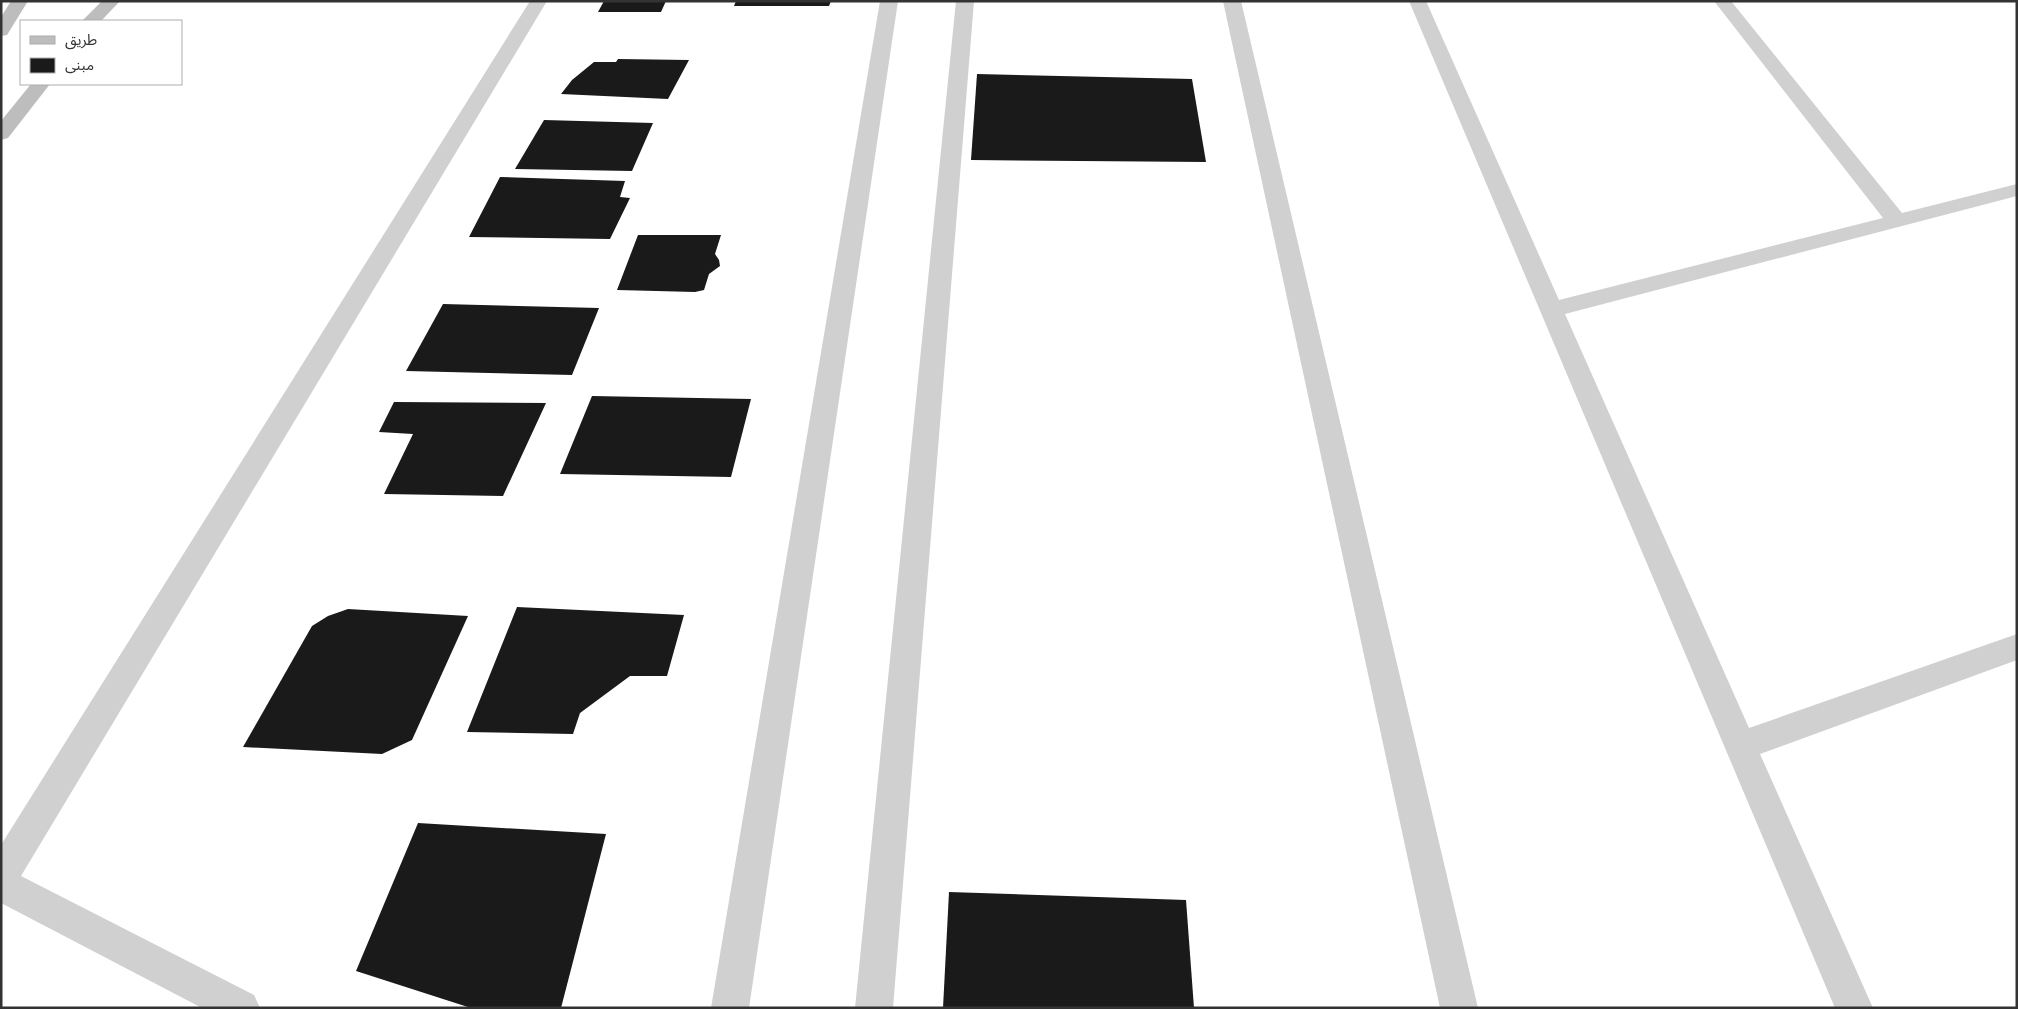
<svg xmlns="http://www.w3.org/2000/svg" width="2018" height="1009" font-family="'PT Sans','Noto Sans Arabic',sans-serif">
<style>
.building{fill:#1a1a1a}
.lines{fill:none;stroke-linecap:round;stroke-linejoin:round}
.street{fill:#d0d0d0;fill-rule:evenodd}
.secondary{fill:#bdbdbd;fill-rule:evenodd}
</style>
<rect width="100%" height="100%" fill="#fff"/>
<!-- building -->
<g class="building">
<polygon points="604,1 666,1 661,12 598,12"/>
<polygon points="736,1 831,1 829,6 734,6"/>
<polygon points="618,59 689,60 668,99 561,94 572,80 594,62 616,62"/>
<polygon points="977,74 1192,79 1206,162 971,160"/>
<polygon points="544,120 653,123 632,171 515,169"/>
<polygon points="500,177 625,181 620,197 630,198 610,239 469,237"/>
<polygon points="638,235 721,235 715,254 719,260 720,266 709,274 704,290 695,292 617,290"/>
<polygon points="443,304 599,308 572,375 406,371"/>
<polygon points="592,396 751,399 731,477 560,474"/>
<polygon points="394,402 546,403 503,496 384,494 413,434 379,432"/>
<polygon points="517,607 684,615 667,676 630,676 580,713 573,734 467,732"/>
<polygon points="348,609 468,616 412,740 382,754 243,747 312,626 328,616"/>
<polygon points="418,823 606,834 561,1008 471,1008 356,971"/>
<polygon points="949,892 1186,900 1194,1008 943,1008"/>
</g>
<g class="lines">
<!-- street -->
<g class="street">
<polygon points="530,1 547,1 21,876 254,995 260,1008 202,1008 1,903 1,845"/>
<polygon points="880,1 898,1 749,1008 711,1008"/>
<polygon points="956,1 974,1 893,1008 855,1008"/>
<polygon points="1223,1 1241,1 1478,1008 1440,1008"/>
<polygon points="1409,1 1426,1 1559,300 1883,218 1714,1 1731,1 1902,213 2017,184 2017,196 1565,314 1749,728 2017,634 2017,660 1760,754 1873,1008 1835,1008"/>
</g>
<!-- secondary -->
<g class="secondary">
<polygon points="11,1 28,1 7,35 1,36 1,17"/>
<polygon points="102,1 120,1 101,21 82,21"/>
<polygon points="31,84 50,84 8,138 1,140 1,121"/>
</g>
</g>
<!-- border -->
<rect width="2018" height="1009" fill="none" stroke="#333333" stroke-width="5"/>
<!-- legend -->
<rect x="20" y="20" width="162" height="65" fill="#ffffff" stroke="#adadad"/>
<rect x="30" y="36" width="25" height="8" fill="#bdbdbd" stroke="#adadad"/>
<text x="65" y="45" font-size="15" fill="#333333">طريق</text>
<rect x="30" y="58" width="25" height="15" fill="#1a1a1a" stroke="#adadad"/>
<text x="65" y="70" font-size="15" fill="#333333">مبنى</text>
</svg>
